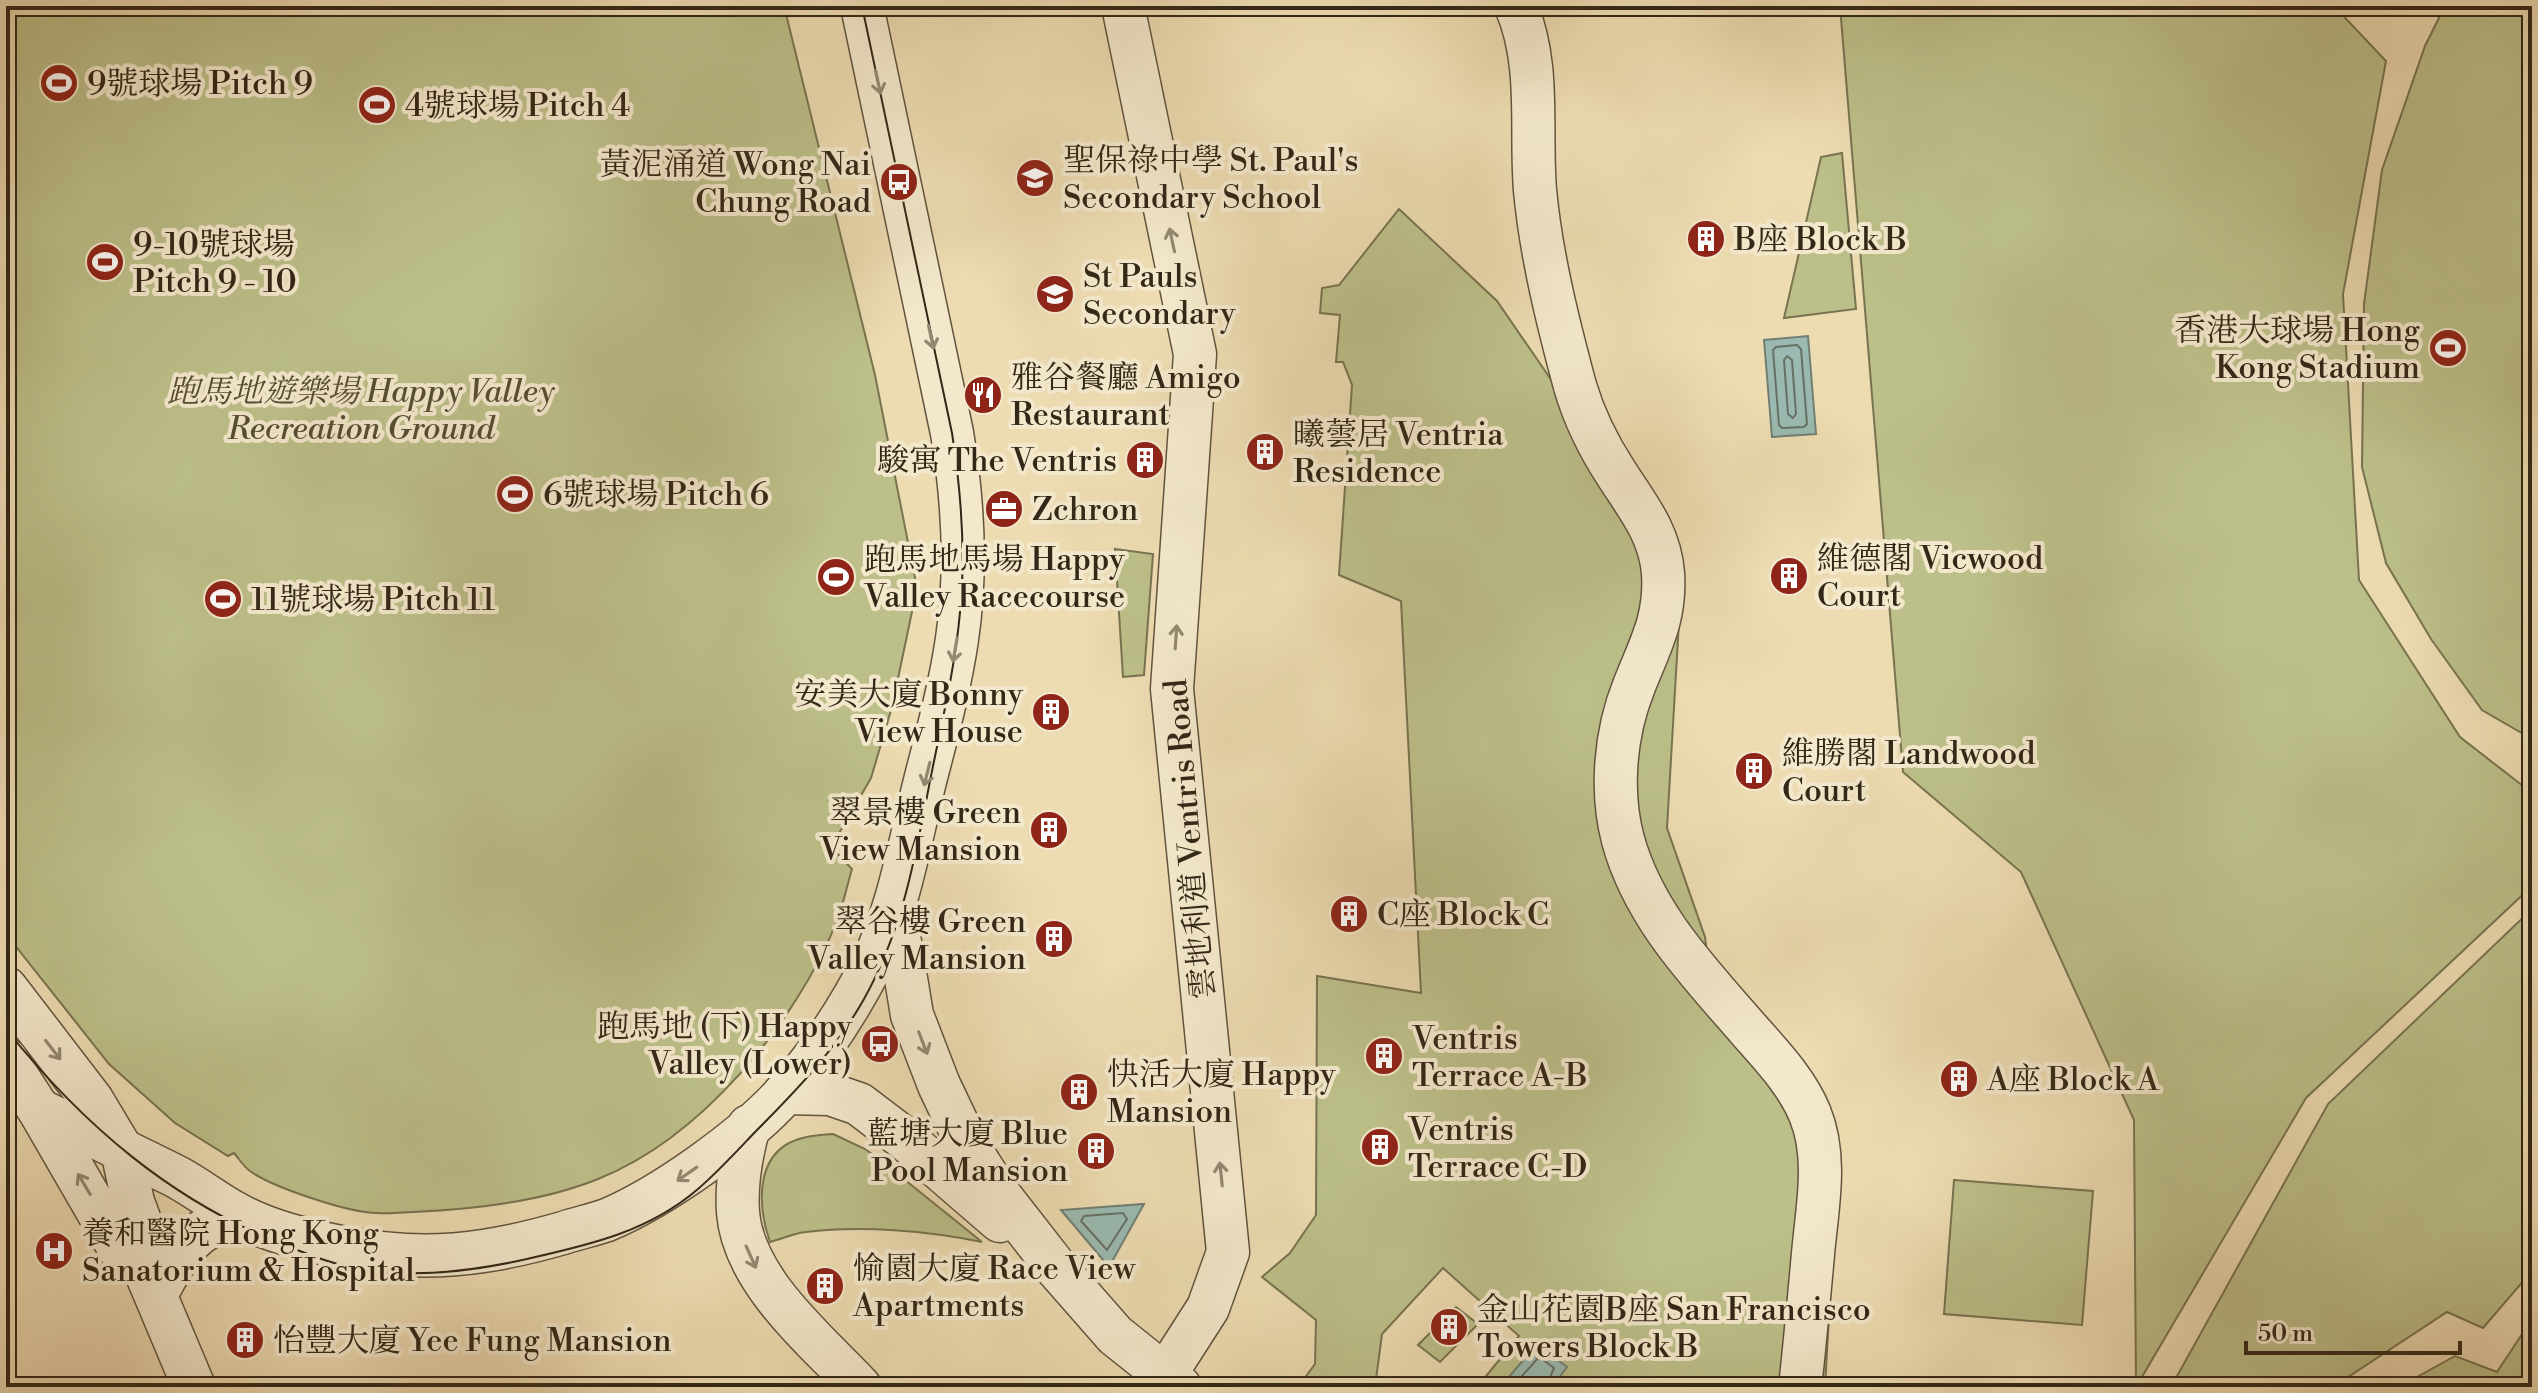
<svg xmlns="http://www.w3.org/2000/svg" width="2538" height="1393" font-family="'Libre Bodoni','Noto Serif TC',serif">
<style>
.green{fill:#bcbf89;stroke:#787350;stroke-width:2}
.water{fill:#9abab1;stroke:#717f73;stroke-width:2}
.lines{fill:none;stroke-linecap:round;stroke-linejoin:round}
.shore{stroke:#667064;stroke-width:2}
.minor-casing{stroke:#62543e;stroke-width:45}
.minor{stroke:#f3e8cc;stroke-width:42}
.tram{stroke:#332717;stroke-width:2}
.oneway{stroke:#938872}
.labels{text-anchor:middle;stroke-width:8;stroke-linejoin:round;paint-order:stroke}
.poi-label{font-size:32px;fill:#332717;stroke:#f3e8cc;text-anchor:start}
.park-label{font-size:32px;font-style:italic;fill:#554d34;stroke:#f3e8cc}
.street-label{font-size:32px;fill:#332717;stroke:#f3e8cc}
</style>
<rect width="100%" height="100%" fill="#eddbb1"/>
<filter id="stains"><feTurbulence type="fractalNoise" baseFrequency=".0025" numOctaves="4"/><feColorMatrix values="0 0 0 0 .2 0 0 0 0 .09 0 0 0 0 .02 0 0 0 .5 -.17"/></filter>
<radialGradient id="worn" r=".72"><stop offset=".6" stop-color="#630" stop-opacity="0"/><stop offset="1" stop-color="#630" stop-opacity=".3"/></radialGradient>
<!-- green -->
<g class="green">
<path d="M 6,6 L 784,6 L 875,375 L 917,588 L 892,707 L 871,778 L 831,847 L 852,869 C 847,886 843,905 837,921 C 796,1023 701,1138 598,1179 C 541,1202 474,1209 413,1212 C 401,1212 389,1214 377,1213 C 349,1213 272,1187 250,1171 C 244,1167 239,1159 234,1153 L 228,1156 L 175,1123 L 109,1064 L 6,934 Z"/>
<polygon points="1840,6 2334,6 2386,61 2343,294 2359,580 2460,737 2532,793 2532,886 2306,1098 2136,1387 2134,1120 2021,872 1903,772"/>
<polygon points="2445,6 2532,6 2532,739 2482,710 2431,639 2386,563 2362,467 2364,304 2382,170 2425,46"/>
<polygon points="1842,153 1856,309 1784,318 1821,157"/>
<polygon points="1399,209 1497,301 1682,570 1667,828 1705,937 1710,978 1836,1193 1825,1387 1477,1387 1519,1336 1443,1268 1382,1334 1375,1387 1298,1387 1315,1364 1316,1320 1262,1277 1290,1253 1316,1215 1317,976 1421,993 1401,601 1339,575 1352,385 1343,362 1336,362 1340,315 1320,313 1322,288 1339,285"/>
<polygon points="1115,549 1153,554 1144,675 1123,677"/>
<polygon points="2532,909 2532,1271 2483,1328 2447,1312 2333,1387 2171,1387 2328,1104"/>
<path d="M 833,1134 L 865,1149 L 879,1159 L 982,1242 C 929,1231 860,1225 806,1232 C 794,1233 782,1239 770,1242 C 759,1211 754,1162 789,1143 C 803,1136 818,1135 833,1134 Z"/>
<polygon points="1954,1180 2093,1191 2082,1325 1944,1314"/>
<polygon points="1456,1307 1478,1324 1440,1362 1418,1345"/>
<polygon points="2532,1319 2532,1387 2399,1387 2455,1356 2497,1372"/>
</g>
<!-- water -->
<g class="water">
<polygon points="1808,336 1816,434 1772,437 1764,340"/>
<polygon points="1144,1204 1109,1267 1061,1210"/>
<polygon points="1537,1344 1567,1367 1552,1387 1506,1387 1503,1384"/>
</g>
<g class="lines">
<!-- shore -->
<g class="shore">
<polygon points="1797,345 1801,349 1807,424 1804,427 1782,428 1779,425 1773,350 1776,347"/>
<polygon points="1787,356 1792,360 1796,414 1793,418 1788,414 1784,360"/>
<polygon points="1123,1213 1127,1219 1107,1250 1081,1221 1084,1216"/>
<polyline points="1512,1387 1539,1357 1554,1368 1546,1387"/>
</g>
<defs>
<g id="minor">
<polyline points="1123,6 1195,354 1172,689 1228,1252 1208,1308 1165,1375"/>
<path d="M 1516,6 C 1541,65 1530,128 1535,190 C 1541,255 1558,323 1575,386 C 1584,417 1599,447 1616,473 C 1637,506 1660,533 1663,573 C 1666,619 1650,645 1634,686 C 1615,733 1610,791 1623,840 C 1644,916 1698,971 1749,1030 C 1771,1055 1797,1082 1810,1114 C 1828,1158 1817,1208 1813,1254 C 1809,1298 1805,1343 1800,1387"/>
<polyline points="895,912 912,1015 939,1085 968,1146 998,1193 1058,1270 1115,1335 1180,1387"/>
<polyline points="6,988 92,1100 122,1150 133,1202 149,1246 144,1268 194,1387"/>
<polyline points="6,1059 39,1110 124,1257 144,1268"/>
<polyline points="785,1093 830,1094 859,1104 905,1139 1000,1221"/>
<path d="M 39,1110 C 85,1132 131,1154 177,1177 C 197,1188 215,1202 235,1213 C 279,1238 355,1252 405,1255 C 460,1258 511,1248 563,1233 C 578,1228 593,1225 607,1220 C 662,1197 748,1136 787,1091 C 820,1053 849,1009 872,964 C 899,907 910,841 925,781 C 937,734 950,687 957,639 C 967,572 963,500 952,433 L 862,6"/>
<path d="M 749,1126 C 741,1155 736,1183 738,1212 C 743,1281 816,1340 860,1387"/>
<path d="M 157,1293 C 180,1251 189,1232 236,1214"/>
</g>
</defs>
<!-- minor casing -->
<use href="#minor" class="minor-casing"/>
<!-- minor -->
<use href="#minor" class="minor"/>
<!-- tram -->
<path class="tram" d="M 6,1029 C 82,1124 172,1202 287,1246 C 312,1256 338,1266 365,1270 C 418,1278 474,1271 527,1259 C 589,1245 648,1232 698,1189 C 719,1171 737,1151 756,1131 C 797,1090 836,1049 864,999 C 903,929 915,858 930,781 C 941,725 955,669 960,612 C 966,553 961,491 952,433 L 862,6"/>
</g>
<!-- one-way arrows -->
<defs><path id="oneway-shaft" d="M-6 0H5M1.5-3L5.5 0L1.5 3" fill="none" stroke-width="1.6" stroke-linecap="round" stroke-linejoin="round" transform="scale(2)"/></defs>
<g class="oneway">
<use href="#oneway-shaft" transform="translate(878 82) rotate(78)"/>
<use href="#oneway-shaft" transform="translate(1172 240) rotate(-102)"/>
<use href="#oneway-shaft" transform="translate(931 337) rotate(78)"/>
<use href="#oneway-shaft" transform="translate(1176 637) rotate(-86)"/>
<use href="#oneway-shaft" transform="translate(955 650) rotate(100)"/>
<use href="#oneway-shaft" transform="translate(927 774) rotate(104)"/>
<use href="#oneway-shaft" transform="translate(923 1043) rotate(69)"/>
<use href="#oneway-shaft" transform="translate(53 1050) rotate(52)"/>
<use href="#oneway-shaft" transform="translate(687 1174) rotate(145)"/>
<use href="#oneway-shaft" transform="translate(1221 1174) rotate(-96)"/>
<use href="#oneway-shaft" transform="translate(84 1184) rotate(-121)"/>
<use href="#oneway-shaft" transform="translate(751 1257) rotate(66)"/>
</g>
<!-- icons -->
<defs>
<symbol id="stadium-disc" viewBox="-11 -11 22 22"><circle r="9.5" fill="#8f2418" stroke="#f3e8cc"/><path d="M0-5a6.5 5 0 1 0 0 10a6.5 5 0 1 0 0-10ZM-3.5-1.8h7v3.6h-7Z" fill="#fff"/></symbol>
<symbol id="school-disc" viewBox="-11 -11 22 22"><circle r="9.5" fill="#8f2418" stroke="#f3e8cc"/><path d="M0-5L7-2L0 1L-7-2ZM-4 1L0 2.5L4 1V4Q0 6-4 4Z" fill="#fff"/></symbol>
<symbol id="bus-disc" viewBox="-11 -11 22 22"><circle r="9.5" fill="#8f2418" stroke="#f3e8cc"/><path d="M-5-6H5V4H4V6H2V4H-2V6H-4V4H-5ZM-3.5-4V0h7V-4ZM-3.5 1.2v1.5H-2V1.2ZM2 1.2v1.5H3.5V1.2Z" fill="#fff"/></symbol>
<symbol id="building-disc" viewBox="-11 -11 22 22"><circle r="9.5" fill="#8f2418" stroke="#f3e8cc"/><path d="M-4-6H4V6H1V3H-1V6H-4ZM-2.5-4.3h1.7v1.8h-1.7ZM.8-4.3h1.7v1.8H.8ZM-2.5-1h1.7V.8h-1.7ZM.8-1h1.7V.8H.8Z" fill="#fff"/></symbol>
<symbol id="restaurant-disc" viewBox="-11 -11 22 22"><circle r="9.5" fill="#8f2418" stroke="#f3e8cc"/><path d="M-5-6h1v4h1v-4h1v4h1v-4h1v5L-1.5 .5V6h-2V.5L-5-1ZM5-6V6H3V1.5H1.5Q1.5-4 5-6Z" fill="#fff"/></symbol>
<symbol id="office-disc" viewBox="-11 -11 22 22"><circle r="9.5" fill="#8f2418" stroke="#f3e8cc"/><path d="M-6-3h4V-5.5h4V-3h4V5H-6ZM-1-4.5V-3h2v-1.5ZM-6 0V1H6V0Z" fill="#fff"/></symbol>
<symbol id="hospital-disc" viewBox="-11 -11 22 22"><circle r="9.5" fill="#8f2418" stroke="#f3e8cc"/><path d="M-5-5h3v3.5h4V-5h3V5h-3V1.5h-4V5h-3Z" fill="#fff"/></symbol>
</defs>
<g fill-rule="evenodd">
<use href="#stadium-disc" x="37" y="61" width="44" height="44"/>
<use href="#stadium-disc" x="355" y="83" width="44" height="44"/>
<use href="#school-disc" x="1013" y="156" width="44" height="44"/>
<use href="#bus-disc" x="877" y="160" width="44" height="44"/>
<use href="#building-disc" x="1684" y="217" width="44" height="44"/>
<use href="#stadium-disc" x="83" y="240" width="44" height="44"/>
<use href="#school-disc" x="1033" y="272" width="44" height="44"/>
<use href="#stadium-disc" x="2426" y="326" width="44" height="44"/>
<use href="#restaurant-disc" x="961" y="373" width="44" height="44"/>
<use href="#building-disc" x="1243" y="430" width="44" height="44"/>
<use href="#building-disc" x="1123" y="438" width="44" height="44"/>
<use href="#stadium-disc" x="493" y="472" width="44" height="44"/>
<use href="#office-disc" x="982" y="487" width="44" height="44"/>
<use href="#building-disc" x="1767" y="554" width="44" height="44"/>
<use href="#stadium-disc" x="814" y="555" width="44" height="44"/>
<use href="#stadium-disc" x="201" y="577" width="44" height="44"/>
<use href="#building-disc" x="1029" y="690" width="44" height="44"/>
<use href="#building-disc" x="1732" y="749" width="44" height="44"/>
<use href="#building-disc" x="1027" y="808" width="44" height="44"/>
<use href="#building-disc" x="1327" y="892" width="44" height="44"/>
<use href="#building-disc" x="1032" y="917" width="44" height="44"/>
<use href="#bus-disc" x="858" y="1022" width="44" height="44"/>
<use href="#building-disc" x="1362" y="1034" width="44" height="44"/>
<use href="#building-disc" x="1937" y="1057" width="44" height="44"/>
<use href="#building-disc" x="1057" y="1070" width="44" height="44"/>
<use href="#building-disc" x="1358" y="1125" width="44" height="44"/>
<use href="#building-disc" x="1074" y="1129" width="44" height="44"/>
<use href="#hospital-disc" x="32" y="1229" width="44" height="44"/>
<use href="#building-disc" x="803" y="1264" width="44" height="44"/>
<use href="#building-disc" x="1427" y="1305" width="44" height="44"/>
<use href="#building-disc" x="223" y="1318" width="44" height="44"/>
</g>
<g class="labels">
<!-- poi labels -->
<g class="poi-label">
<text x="87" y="94">9號球場 Pitch 9</text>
<text x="405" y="116">4號球場 Pitch 4</text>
<text x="1063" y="171">聖保祿中學 St. Paul's<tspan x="1063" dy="37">Secondary School</tspan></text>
<text x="871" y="175" text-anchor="end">黃泥涌道 Wong Nai<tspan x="871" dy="37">Chung Road</tspan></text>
<text x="1734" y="250">B座 Block B</text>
<text x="133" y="255">9-10號球場<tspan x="133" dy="37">Pitch 9 - 10</tspan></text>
<text x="1083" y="287">St Pauls<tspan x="1083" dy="37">Secondary</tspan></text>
<text x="2420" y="341" text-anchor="end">香港大球場 Hong<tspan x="2420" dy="37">Kong Stadium</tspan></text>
<text x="1011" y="388">雅谷餐廳 Amigo<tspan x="1011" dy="37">Restaurant</tspan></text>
<text x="1293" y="445">曦蕓居 Ventria<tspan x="1293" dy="37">Residence</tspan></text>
<text x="1117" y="471" text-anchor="end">駿寓 The Ventris</text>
<text x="543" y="505">6號球場 Pitch 6</text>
<text x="1032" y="520">Zchron</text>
<text x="1817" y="569">維德閣 Vicwood<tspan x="1817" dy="37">Court</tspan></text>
<text x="864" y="570">跑馬地馬場 Happy<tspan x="864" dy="37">Valley Racecourse</tspan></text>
<text x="251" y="610">11號球場 Pitch 11</text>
<text x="1023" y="705" text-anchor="end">安美大廈 Bonny<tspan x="1023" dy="37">View House</tspan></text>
<text x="1782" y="764">維勝閣 Landwood<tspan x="1782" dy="37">Court</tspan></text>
<text x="1021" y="823" text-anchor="end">翠景樓 Green<tspan x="1021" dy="37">View Mansion</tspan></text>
<text x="1377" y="925">C座 Block C</text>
<text x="1026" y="932" text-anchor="end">翠谷樓 Green<tspan x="1026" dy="37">Valley Mansion</tspan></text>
<text x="852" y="1037" text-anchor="end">跑馬地 (下) Happy<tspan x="852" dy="37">Valley (Lower)</tspan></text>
<text x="1412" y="1049">Ventris<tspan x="1412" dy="37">Terrace A-B</tspan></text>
<text x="1107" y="1085">快活大廈 Happy<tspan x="1107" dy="37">Mansion</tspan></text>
<text x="1987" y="1090">A座 Block A</text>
<text x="1408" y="1140">Ventris<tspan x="1408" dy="37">Terrace C-D</tspan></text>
<text x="1068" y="1144" text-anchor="end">藍塘大廈 Blue<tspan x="1068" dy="37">Pool Mansion</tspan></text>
<text x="82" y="1244">養和醫院 Hong Kong<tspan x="82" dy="37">Sanatorium &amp; Hospital</tspan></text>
<text x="853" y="1279">愉園大廈 Race View<tspan x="853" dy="37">Apartments</tspan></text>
<text x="1477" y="1320">金山花園B座 San Francisco<tspan x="1477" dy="37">Towers Block B</tspan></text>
<text x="273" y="1351">怡豐大廈 Yee Fung Mansion</text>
</g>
<!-- park labels -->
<g class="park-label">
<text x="361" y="402">跑馬地遊樂場 Happy Valley<tspan x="361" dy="37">Recreation Ground</tspan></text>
</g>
<!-- street labels -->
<g class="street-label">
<text transform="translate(1189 839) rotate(-95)" y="11">雲地利道 Ventris Road</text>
</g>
</g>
<!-- margin -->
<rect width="2538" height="1393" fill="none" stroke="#eddbb1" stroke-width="32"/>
<rect x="8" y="8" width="2522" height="1377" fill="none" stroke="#332717" stroke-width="4"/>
<rect x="16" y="16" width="2506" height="1361" fill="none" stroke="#332717" stroke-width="2"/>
<!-- scale -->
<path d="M2246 1341v12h214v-12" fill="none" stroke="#332717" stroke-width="4"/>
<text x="2258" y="1341" font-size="24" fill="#332717" stroke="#f3e8cc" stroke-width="6" paint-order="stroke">50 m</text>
<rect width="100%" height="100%" filter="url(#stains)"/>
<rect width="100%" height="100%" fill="url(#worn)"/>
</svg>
